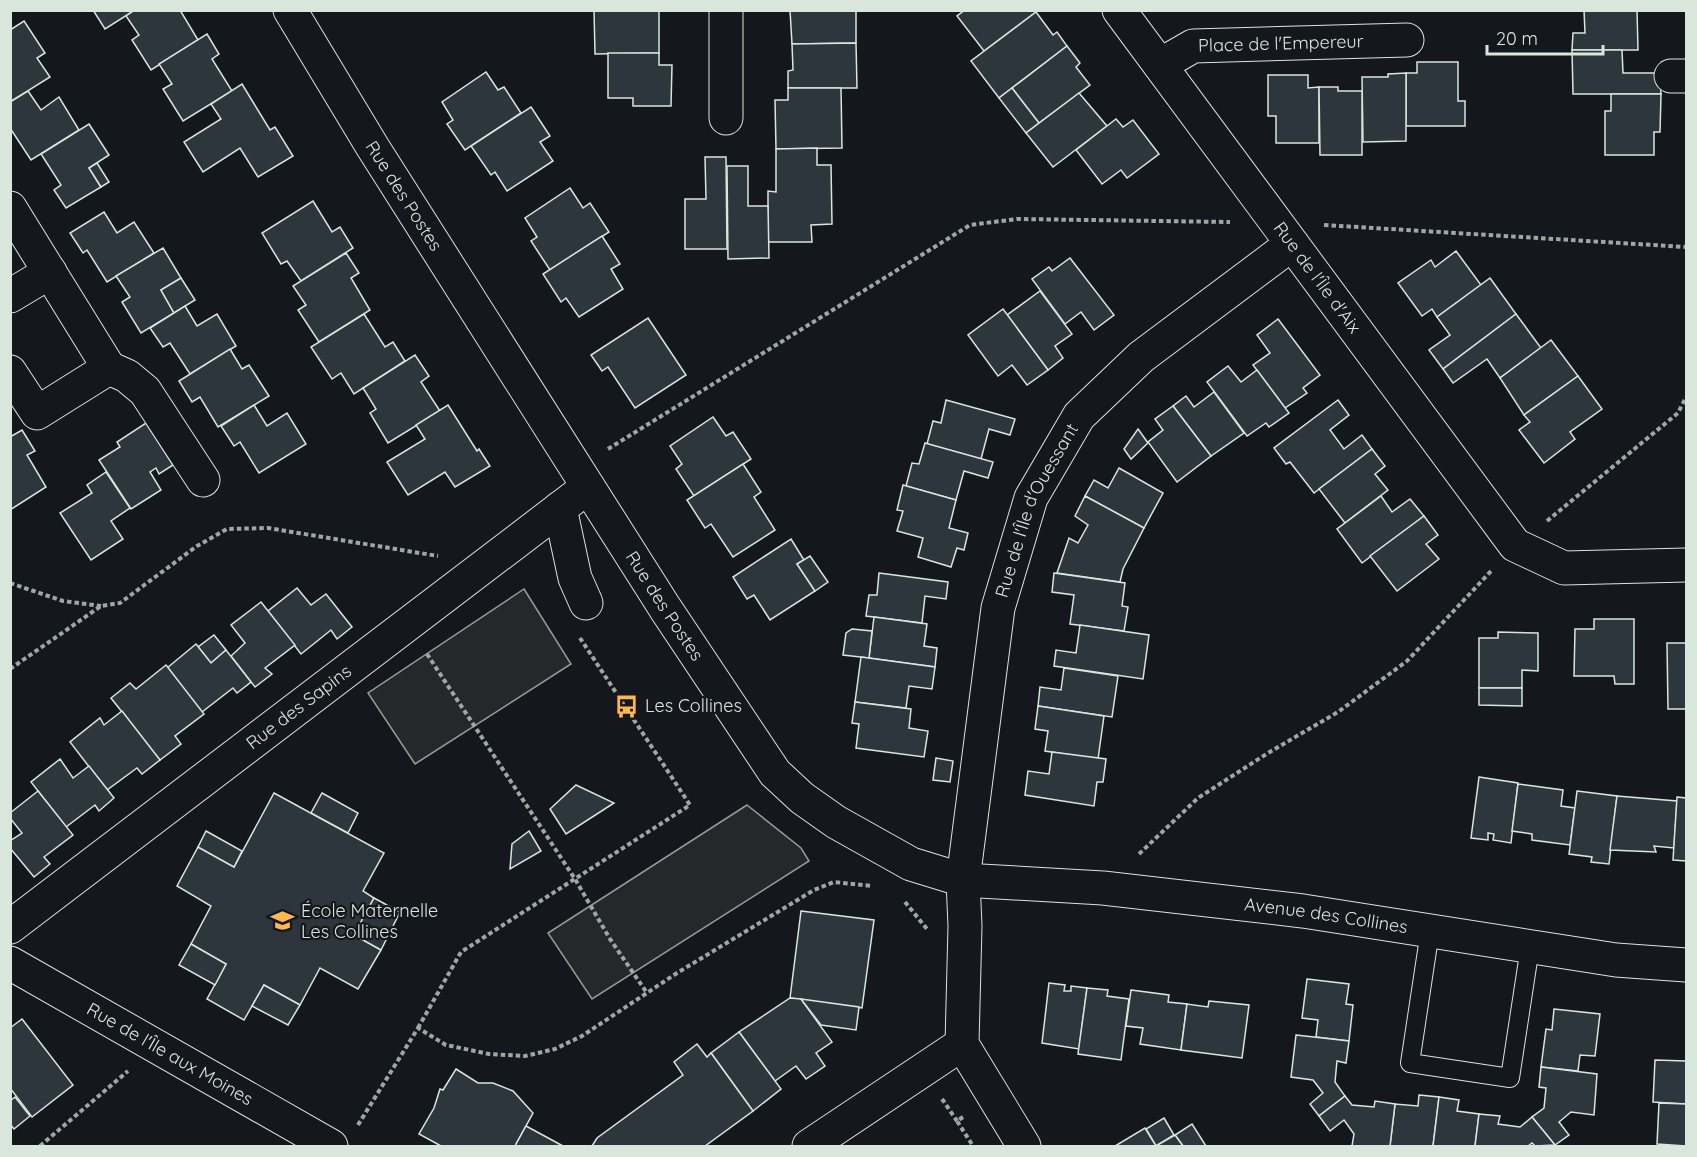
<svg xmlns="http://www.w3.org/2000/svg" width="1697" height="1157" font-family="Quicksand,sans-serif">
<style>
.parking{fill:#24282b;stroke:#939e99;stroke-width:1.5}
.building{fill:#2c363c;stroke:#d8e6dc;stroke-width:1.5}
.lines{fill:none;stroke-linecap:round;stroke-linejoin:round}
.service-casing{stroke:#d8e6dc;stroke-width:20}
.minor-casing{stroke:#d8e6dc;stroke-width:35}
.path{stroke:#9da8a2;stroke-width:4;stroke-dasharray:4.5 3;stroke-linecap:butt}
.service{stroke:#14181c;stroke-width:18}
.minor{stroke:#14181c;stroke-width:33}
.labels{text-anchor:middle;stroke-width:4.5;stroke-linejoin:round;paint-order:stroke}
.street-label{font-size:18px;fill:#d8e6dc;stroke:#14181c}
.poi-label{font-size:18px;fill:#d8e6dc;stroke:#14181c;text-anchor:start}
</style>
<rect width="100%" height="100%" fill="#14181c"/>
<!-- parking -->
<g class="parking">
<polygon points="524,589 571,664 415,764 368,693"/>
<polygon points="747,805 801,848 809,861 592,999 548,933"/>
</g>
<!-- building -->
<g class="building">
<polygon points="93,10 135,10 105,29"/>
<polygon points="135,10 180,10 198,40 151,70 132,40 139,35 126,16"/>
<polygon points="594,10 659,10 659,53 595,54"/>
<polygon points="790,10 856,10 856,43 792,44"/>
<polygon points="965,10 1034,10 1036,12 984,51 957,16"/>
<polygon points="1584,10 1637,10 1638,50 1572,50 1573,33 1585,33"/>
<polygon points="1036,12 1053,35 1057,32 1067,46 999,98 971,61"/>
<polygon points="24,21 45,53 37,58 50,77 10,102 10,30"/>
<polygon points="207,34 219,54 212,59 232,91 183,121 163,89 172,84 159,64"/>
<polygon points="856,43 857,88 788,88 788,71 793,70 792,44"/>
<polygon points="1067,46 1080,63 1076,67 1090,85 1039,123 1012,88"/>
<polygon points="1572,50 1622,50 1623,73 1660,73 1661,94 1573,94"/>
<polygon points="608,53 659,53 659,65 672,65 671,106 633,106 633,98 608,98"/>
<polygon points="1417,62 1458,62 1458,101 1465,101 1465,126 1406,126 1406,73 1417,73"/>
<polygon points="486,72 498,90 504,87 521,113 465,150 447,124 453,120 442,102"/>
<polygon points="1406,73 1406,141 1363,142 1362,77 1388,77 1388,74"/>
<polygon points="1268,75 1308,75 1308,88 1319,87 1319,143 1276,143 1276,116 1268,116"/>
<polygon points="242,84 270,130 275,127 293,156 258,177 240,148 203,172 184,142 221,119 211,104"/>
<polygon points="1319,87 1338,87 1338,91 1362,91 1362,155 1320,155"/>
<polygon points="788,88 841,88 842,148 776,149 775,100 788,100"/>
<polygon points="1012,88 1039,123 1026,133 999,98"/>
<polygon points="28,91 41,110 59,97 79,130 31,160 10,128 10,102"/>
<polygon points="1079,93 1107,126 1053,167 1026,133"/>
<polygon points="1611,94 1661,94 1660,132 1654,132 1654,155 1605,155 1605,111 1611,111"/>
<polygon points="531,107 550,136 540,142 553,161 507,191 495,172 491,175 471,146"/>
<polygon points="1116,119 1123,127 1133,120 1159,154 1127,178 1121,170 1102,184 1076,150"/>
<polygon points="89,124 109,155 89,168 101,187 66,208 54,190 61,185 41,154"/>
<polygon points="817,148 817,165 831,165 832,224 811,225 812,242 768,242 768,191 776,192 776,149"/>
<polygon points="705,157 726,157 727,249 685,249 685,199 706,199"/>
<polygon points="97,163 109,182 101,187 89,168"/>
<polygon points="727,166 748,166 748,206 768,206 769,258 728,259"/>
<polygon points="570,188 583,208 590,203 609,232 550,270 531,241 537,237 525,218"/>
<polygon points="313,201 332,232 340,227 353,248 301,281 287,261 281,264 262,233"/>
<polygon points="104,212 117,233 134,222 154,253 107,282 87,250 83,253 70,233"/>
<polygon points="602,236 620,264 611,269 623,289 579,317 566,298 561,302 543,274"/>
<polygon points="163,248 181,278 161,290 174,313 141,333 122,302 130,297 116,276"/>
<polygon points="1456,251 1481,285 1437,317 1432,309 1422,316 1398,283 1431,260 1435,267"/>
<polygon points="346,253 359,273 351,278 370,310 319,342 298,310 306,305 293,286"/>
<polygon points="1070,258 1114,315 1094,330 1081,312 1065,324 1032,279 1049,267 1052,271"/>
<polygon points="181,278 195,300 174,313 161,290"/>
<polygon points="1490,278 1516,314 1443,369 1429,350 1450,335 1437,317"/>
<polygon points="1040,291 1072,334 1055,346 1063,358 1048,370 1007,315"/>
<polygon points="185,306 197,326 217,314 236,346 190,374 170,343 163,347 150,328"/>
<polygon points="1003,309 1048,370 1027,385 1012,365 998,376 968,335"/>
<polygon points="364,314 385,347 393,342 405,361 354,394 341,373 332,379 311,347"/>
<polygon points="1516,314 1541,348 1500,378 1487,359 1453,383 1443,369"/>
<polygon points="648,318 686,375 635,408 608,367 602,371 591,355"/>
<polygon points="1278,319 1320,375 1303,388 1307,393 1285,408 1253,365 1270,353 1257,335"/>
<polygon points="1551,340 1578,376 1524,415 1500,378"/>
<polygon points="230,349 242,369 249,365 269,396 218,427 200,397 192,402 179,381"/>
<polygon points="415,355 429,376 421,382 440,411 388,443 370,413 376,409 363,388"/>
<polygon points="1228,366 1241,382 1257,370 1289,413 1269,427 1266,423 1247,436 1207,382"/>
<polygon points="1578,376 1602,409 1570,432 1575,439 1544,463 1519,430 1530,422 1524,415"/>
<polygon points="1214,392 1244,433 1211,456 1173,406 1186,396 1194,407"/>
<polygon points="946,400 1015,419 1010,435 989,429 981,459 927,444 933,421 941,423"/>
<polygon points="1338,400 1349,415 1330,430 1344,449 1362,435 1372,449 1314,493 1290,462 1286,464 1274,448"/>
<polygon points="254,405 267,426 287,413 306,444 259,473 240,442 234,446 221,426"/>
<polygon points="448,405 477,451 479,449 490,466 455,487 445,472 408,495 387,462 425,439 416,425"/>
<polygon points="1173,406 1211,456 1177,482 1148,442 1163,430 1155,419"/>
<polygon points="713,417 726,436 733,432 751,459 694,496 676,469 682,464 670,446"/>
<polygon points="146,423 173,465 159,474 156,468 150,472 161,490 131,509 99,460 120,447 117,442"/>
<polygon points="1138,429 1148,443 1131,459 1124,449"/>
<polygon points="22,430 35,451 27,455 46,487 10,510 10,437"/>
<polygon points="925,443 993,462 988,478 964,471 956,500 906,486 912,463 919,464"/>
<polygon points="1372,449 1385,466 1375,474 1388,490 1345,523 1319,489"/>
<polygon points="743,464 761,492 754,497 775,530 733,557 711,524 705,528 687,500"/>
<polygon points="1119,468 1163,493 1144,528 1085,496 1094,480 1108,488"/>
<polygon points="106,472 130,508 111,521 123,539 91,560 60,513 92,493 87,485"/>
<polygon points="903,485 956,500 949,528 968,533 964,550 957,548 951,567 918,557 923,538 897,531 903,511 897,510"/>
<polygon points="1085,496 1144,528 1123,569 1120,582 1057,573 1069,538 1078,543 1088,525 1075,516"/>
<polygon points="1381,496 1392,512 1410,499 1424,516 1362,563 1337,529"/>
<polygon points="1424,516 1438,535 1426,544 1439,559 1397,591 1370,556"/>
<polygon points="791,539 804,560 797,564 815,591 770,620 754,595 747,599 733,577"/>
<polygon points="810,556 828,582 815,591 797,564"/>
<polygon points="879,573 948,582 946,599 925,596 922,623 866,616 869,595 877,595"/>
<polygon points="1054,573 1125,583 1122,606 1128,607 1124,631 1070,624 1074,595 1052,592"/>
<polygon points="297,588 311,605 326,594 352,627 337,639 331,630 301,654 268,611"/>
<polygon points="261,602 295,645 265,668 272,674 255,687 231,656 245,643 231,625"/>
<polygon points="874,617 927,624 924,646 937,648 935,667 869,658"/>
<polygon points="1594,619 1634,619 1634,684 1615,684 1614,676 1574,676 1575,629 1594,629"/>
<polygon points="1080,625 1149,635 1143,679 1054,666 1056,650 1076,653"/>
<polygon points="852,629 872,631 869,658 843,655 846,633"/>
<polygon points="1498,632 1538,633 1538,671 1522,670 1522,688 1479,688 1479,638 1498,638"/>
<polygon points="214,635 226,650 211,663 198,647"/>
<polygon points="1667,643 1686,643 1686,709 1668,709"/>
<polygon points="196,644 211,663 226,650 251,682 237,693 233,688 202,712 167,668"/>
<polygon points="861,657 935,667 932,689 909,686 906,708 855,702"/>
<polygon points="166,665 204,714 175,736 181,744 160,760 111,698 130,683 136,689"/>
<polygon points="1064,668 1118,676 1112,717 1038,706 1040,687 1061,690"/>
<polygon points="1479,688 1522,688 1522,706 1479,705"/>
<polygon points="855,702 911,709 909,728 928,731 924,757 856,748 859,724 852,723"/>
<polygon points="1038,706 1104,716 1098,759 1045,751 1048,731 1035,729"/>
<polygon points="122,711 160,760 142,774 137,768 107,790 70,742 100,718 104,725"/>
<polygon points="1052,752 1106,759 1103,782 1097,782 1094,806 1025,795 1028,771 1049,774"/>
<polygon points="936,758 953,761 950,782 933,780"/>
<polygon points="60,759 73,778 89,766 114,798 99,811 95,805 66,827 31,782"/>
<polygon points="1479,777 1518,783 1511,843 1493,840 1494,834 1488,833 1488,840 1471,838"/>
<polygon points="1518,784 1563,790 1561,806 1575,808 1570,845 1532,840 1532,834 1512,831"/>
<polygon points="576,785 614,803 566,834 550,809"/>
<polygon points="38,791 73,835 44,857 50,864 34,877 10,848 10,841 22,833 10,818 10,813"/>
<polygon points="1577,791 1617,796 1609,864 1591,862 1592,857 1569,854"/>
<polygon points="274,793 384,853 363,891 374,898 354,935 381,950 358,989 320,968 300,1005 264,985 244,1020 207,999 226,964 191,944 211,906 177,886 198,847 234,867"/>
<polygon points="322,793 358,813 348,833 311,813"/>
<polygon points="1617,796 1677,801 1674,848 1654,846 1656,852 1610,850"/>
<polygon points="1677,797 1686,798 1686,861 1673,860"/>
<polygon points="206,831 242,851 234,867 198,847"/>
<polygon points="529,831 541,851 510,869 512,844"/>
<polygon points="374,898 400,912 381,950 354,935"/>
<polygon points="801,911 874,920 862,1008 790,998"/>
<polygon points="191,944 226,964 215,985 179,965"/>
<polygon points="1307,979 1349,984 1346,1004 1353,1005 1349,1041 1316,1037 1318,1020 1302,1018"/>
<polygon points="1049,983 1065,985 1064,991 1071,991 1071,986 1087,988 1079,1049 1042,1043"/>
<polygon points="264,985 300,1005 288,1025 252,1006"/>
<polygon points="1087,988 1108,990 1107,996 1129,999 1121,1060 1078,1054"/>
<polygon points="1131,990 1169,995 1168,1002 1187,1004 1181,1050 1140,1044 1143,1028 1126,1026"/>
<polygon points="790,998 801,999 832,1042 816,1053 825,1066 806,1079 796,1066 775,1081 739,1032"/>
<polygon points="801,999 859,1007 856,1030 821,1025"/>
<polygon points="1209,1001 1249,1005 1242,1058 1181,1050 1187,1004 1208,1007"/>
<polygon points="1554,1009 1600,1014 1595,1056 1580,1055 1578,1071 1541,1067 1546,1029 1552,1030"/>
<polygon points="22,1019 73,1085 32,1117 10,1088 10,1028"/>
<polygon points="739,1032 781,1089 753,1111 711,1053"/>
<polygon points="1296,1035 1349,1041 1346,1063 1337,1061 1335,1082 1345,1096 1319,1116 1310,1104 1323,1093 1313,1080 1291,1077"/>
<polygon points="697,1044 707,1057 711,1053 753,1111 705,1146 592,1146 597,1138 683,1075 674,1062"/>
<polygon points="1655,1060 1686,1061 1686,1104 1653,1102"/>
<polygon points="1541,1067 1597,1074 1594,1115 1571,1112 1559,1122 1569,1135 1555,1145 1532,1117 1544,1108 1546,1088 1539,1087"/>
<polygon points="456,1069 478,1083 493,1083 513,1091 533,1113 515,1146 441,1146 419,1134 434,1108 440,1089 443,1090"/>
<polygon points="1419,1095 1439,1097 1433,1146 1390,1146 1395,1104 1418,1106"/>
<polygon points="1345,1096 1352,1105 1374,1107 1375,1101 1395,1104 1390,1146 1352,1146 1354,1134 1344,1120 1330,1131 1319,1116"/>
<polygon points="15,1097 30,1116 14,1129 10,1124 10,1101"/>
<polygon points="1439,1097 1459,1100 1457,1111 1479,1114 1475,1146 1433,1146"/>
<polygon points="1659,1103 1686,1104 1686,1146 1657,1144"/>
<polygon points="1479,1114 1500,1116 1498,1124 1520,1127 1532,1117 1555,1145 1535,1146 1532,1143 1528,1146 1475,1146"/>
<polygon points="1164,1118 1174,1135 1156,1146 1146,1129"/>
<polygon points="1192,1124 1206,1146 1183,1146 1175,1135"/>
<polygon points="526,1126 563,1146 515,1146"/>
<polygon points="1145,1128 1156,1146 1175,1135 1183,1146 1115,1146"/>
</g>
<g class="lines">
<defs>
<polyline id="service" points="1430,931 1410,1063 1510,1078 1530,947"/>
<g id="minor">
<path id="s1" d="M 290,10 L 372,146 L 665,608 L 775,773 L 802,798 L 836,822 L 911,864 L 963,880 L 1103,888 L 1303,911 L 1616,960 L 1686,965"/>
<polyline points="726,10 726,118"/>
<path id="s2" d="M 1119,10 L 1515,545 L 1564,568 L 1686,565"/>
<path id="s3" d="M 1160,65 L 1193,46 L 1407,40"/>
<polyline points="1671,76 1686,76"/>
<polyline points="10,208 109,368 127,376 145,391 203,480"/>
<polyline points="10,296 50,272"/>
<polyline points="10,372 37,413 109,368"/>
<polyline points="560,508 575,578 586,603"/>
<path id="s4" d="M 10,927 L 588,487"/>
<path id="s5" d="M 10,963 L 331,1146"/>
<polyline points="809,1146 962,1044"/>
<path id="s6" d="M 1024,1146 L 962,1044 L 965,926 L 963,880 L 998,608 L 1031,498 L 1079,416 L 1141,357 L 1292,244"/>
</g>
</defs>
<!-- service casing -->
<use href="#service" class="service-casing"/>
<!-- minor casing -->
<use href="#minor" class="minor-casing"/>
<!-- path -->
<g class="path">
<polyline points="1324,225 1686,247"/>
<polyline points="608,449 970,225 1017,219 1230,222"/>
<polyline points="1547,521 1678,413 1686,397"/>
<polyline points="10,583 63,601 101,606"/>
<polyline points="427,654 575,879 610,939 647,993"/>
<polyline points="10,669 101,606 120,603 197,546 227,529 268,528 438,556"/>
<polyline points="1139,854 1198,798 1268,753 1338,712 1407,661 1491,571"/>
<polyline points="905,902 927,929"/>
<polyline points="418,1028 461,952 690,805 580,638"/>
<polyline points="942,1099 957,1121"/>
<polyline points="963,1117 957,1121 973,1146"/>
<polyline points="358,1125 418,1028 446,1045 489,1054 525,1056 555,1049 582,1036 677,973 814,890 834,882 873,886"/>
<polyline points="40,1146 128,1071"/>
</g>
<!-- service -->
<use href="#service" class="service"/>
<!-- minor -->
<use href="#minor" class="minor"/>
</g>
<!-- icons -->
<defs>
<symbol id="bus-bare" viewBox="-9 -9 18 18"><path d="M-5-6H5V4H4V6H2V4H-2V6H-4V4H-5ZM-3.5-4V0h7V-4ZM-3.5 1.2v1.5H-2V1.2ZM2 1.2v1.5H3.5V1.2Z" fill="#ffb74d" stroke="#14181c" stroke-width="2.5" paint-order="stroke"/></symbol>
<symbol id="school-bare" viewBox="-9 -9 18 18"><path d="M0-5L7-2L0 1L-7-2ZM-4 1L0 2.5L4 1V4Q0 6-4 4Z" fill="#ffb74d" stroke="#14181c" stroke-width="2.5" paint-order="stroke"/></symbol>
</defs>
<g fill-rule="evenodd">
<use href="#bus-bare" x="610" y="690" width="33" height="33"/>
<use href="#school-bare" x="266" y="904" width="33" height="33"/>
</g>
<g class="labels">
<!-- street labels -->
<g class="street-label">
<text dy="6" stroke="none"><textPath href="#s3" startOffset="126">Place de l'Empereur</textPath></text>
<text dy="6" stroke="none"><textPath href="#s1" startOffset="218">Rue des Postes</textPath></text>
<text dy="6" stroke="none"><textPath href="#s2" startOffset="333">Rue de l'Île d'Aix</textPath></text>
<text dy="6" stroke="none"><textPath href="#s6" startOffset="663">Rue de l'Île d'Ouessant</textPath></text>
<text dy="6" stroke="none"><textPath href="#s1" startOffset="704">Rue des Postes</textPath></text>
<text dy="6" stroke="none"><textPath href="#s4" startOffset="363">Rue des Sapins</textPath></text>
<text dy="6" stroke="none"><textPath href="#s1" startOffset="1488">Avenue des Collines</textPath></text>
<text dy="6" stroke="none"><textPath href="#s5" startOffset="184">Rue de l'Île aux Moines</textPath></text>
</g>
<!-- poi labels -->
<g class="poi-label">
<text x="645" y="712">Les Collines</text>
<text x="301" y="917">École Maternelle<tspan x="301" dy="21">Les Collines</tspan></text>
</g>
</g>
<!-- border -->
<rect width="1697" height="1157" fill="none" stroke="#d8e6dc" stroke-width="24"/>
<!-- scale -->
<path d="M1487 45v9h116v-9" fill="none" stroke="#d8e6dc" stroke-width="3"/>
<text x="1496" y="45" font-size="18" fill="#d8e6dc" stroke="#14181c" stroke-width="4.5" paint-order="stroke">20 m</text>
</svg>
